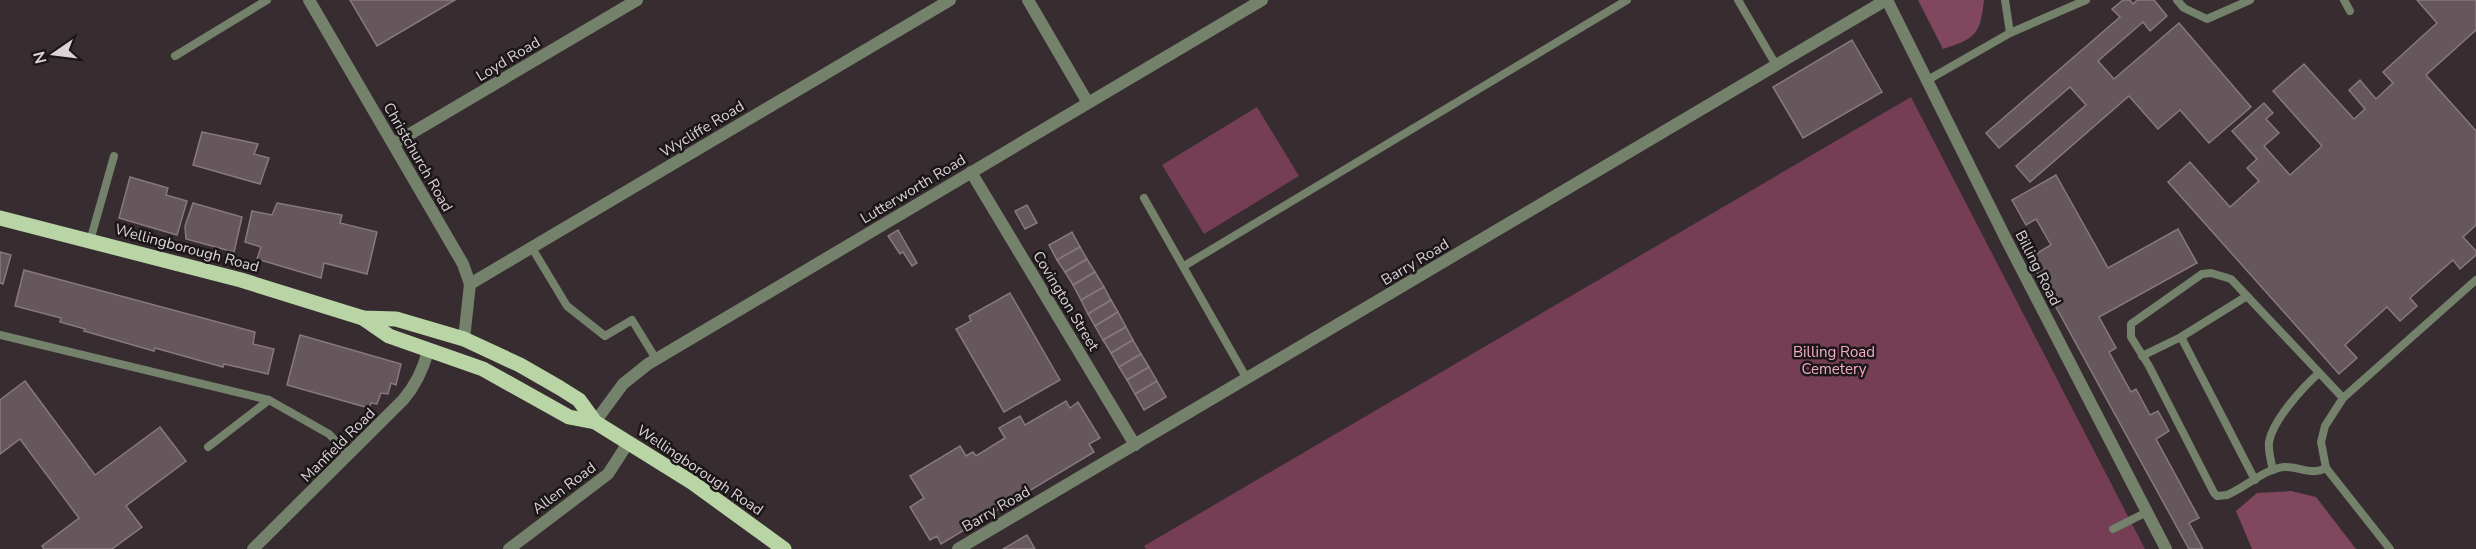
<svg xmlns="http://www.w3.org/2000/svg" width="2476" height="549" font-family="'Nunito Sans',sans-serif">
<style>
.green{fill:#753e54}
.forest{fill:#80475e}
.building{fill:#65575c;stroke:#87797e;stroke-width:1.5}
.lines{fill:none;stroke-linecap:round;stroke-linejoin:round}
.service{stroke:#74826b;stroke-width:8}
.minor{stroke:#74826b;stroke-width:12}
.tertiary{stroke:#74826b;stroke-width:12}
.primary{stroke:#b9d5a6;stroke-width:15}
.labels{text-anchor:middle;stroke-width:5;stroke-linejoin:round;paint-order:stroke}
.street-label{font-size:15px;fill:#dbd3d6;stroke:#1b1618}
.park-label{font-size:15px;fill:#f5adc7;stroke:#1b1618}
</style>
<rect width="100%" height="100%" fill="#372c30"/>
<!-- green -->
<g class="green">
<polygon points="1911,97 2145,549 1146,549 1144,546"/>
<polygon points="1257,107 1299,176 1204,234 1162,165"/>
</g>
<!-- forest -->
<g class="forest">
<path d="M 1918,0 L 1984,0 C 1980,35 1976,38 1943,49 Z"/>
<polygon points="2291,491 2316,497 2356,549 2252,549 2236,511 2257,493"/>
</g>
<!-- building -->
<g class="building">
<polygon points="350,0 455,0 377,46"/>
<polygon points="2123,0 2130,0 2133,4 2137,0 2154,0 2167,16 2150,31 2143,22 2098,61 2114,79 2179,23 2251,107 2209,143 2180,110 2158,129 2129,96 2030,182 2016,166 2086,105 2070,87 1999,148 1986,133 2120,17 2112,9"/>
<polygon points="2417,0 2476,0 2476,30 2426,75 2476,131 2476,225 2463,237 2476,251 2476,255 2460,269 2453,260 2410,298 2417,306 2400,321 2387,307 2345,345 2357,358 2339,374 2168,182 2190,162 2230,207 2259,181 2247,168 2257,159 2232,131 2264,103 2273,113 2266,119 2279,133 2264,146 2290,175 2322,146 2273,91 2304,64 2354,119 2365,109 2349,90 2360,80 2376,99 2393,83 2383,72 2437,23"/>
<polygon points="1852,40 1882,92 1803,138 1773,87"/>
<polygon points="202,132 258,144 254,154 269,158 260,184 193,165"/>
<polygon points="2056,175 2108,268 2178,229 2197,263 2099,317 2116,348 2109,352 2131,392 2136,389 2150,415 2158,411 2169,431 2156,439 2199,518 2189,523 2203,549 2189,549 2029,258 2051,245 2036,219 2026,225 2012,200"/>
<polygon points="130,177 168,188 166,195 187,201 177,235 119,218"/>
<polygon points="193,203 242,217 234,252 186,239 185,226"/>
<polygon points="277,203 342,215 340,223 377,232 367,274 324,263 321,278 257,259 261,247 245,242 252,211 272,215"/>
<polygon points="1027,205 1037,223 1025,229 1015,211"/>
<polygon points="898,230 917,263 912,266 903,252 900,254 888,236"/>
<polygon points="1072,232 1080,247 1057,260 1049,245"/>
<polygon points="1080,247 1087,259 1065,272 1057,260"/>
<polygon points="0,252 11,255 3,284 0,283"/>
<polygon points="1087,259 1095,272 1073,285 1065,272"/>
<polygon points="24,270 255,332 253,344 274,349 268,374 224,364 223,367 155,348 154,351 84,331 85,329 60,322 61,318 15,306"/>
<polygon points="1095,272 1104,287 1081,300 1073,285"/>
<polygon points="1104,287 1111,300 1088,314 1081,300"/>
<polygon points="1010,293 1060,380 1004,412 956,329 971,321 969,316"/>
<polygon points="1111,300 1118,312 1095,326 1088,314"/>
<polygon points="1118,312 1126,327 1103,340 1095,326"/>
<polygon points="1126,327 1133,340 1111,353 1103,340"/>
<polygon points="300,335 401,364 396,385 391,383 388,394 381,393 377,404 371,403 369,408 287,385"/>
<polygon points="1133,340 1141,354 1119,367 1111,353"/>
<polygon points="1141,354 1149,367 1127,380 1119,367"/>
<polygon points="1149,367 1157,381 1135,394 1127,380"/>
<polygon points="25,381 95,475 160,427 186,461 126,506 142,527 112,549 44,549 42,546 79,518 20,439 0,454 0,400"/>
<polygon points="1157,381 1166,397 1144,410 1135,394"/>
<polygon points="1066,401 1070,408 1078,402 1100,438 1089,444 1094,452 941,544 937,536 930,540 910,507 924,498 910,476 960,446 966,456 973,452 976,456 1005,438 999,428 1020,416 1025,425"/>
<polygon points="1027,535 1035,549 1003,549"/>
</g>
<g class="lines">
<!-- service -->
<g class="service">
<polyline points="1738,0 1776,65"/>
<polyline points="2177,0 2184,8 2207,19 2250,0"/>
<polyline points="2344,0 2350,11"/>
<polyline points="2010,33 2086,0"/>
<polyline points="175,56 267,0"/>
<polyline points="1926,81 2010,33 2005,0"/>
<polyline points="1144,198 1247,379"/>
<polyline points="90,241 114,156"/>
<polyline points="532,248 567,306 605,336 632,320 656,359"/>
<polyline points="1184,266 1627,0"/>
<polyline points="0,335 269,400 329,434 349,455"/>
<polyline points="2181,337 2255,480"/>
<polyline points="2142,356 2181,337 2247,296"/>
<polyline points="208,447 269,400"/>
<path d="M 2326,468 C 2311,476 2299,466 2284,467 C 2264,469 2245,488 2227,495 L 2217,496 L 2214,493 L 2149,366 L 2131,337 L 2131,324 L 2202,274 L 2211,273 L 2231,279 L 2343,398"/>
<path d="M 2273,470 C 2271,461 2268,451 2269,442 C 2273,420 2303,387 2319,373"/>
<polyline points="2113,529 2147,512"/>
<polyline points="2390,549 2326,468 2321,442 2325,426 2343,398 2476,280"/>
</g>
<!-- minor -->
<g class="minor">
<polyline points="309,0 463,264 470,284 464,339"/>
<polyline points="1028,0 1088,103"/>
<polyline points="393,144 637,0"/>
<polyline points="971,172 1135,445"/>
<polyline points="470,284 950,0"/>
<polyline points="595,422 623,384 648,364 1262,0"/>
<path d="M 253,549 L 403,400 C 416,385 423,370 428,351"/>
<polyline points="509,549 608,474 628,443"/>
<polyline points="958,549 1886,0"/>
</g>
<!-- tertiary -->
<polyline class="tertiary" points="1887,0 2007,241 2166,549"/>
<!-- primary -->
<g class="primary">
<polyline points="0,218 241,280 363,318 396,319 464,339 520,365 560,388 579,400 595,422 693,483 784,549"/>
<polyline points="363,318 389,336 483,369 569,417 595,422"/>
</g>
</g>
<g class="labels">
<!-- street labels -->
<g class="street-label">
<text transform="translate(508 59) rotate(-31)" y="5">Loyd Road</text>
<text transform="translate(702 129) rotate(-31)" y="5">Wycliffe Road</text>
<text transform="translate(418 157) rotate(60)" y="5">Christchurch Road</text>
<text transform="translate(913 189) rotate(-31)" y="5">Lutterworth Road</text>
<text transform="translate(187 248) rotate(15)" y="5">Wellingborough Road</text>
<text transform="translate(1415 262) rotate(-31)" y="5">Barry Road</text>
<text transform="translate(2038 268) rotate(63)" y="5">Billing Road</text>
<text transform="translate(1066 301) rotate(59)" y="5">Covington Street</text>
<text transform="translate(338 445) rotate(-45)" y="5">Manfield Road</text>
<text transform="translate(700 470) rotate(34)" y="5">Wellingborough Road</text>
<text transform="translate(564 488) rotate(-37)" y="5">Allen Road</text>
<text transform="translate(996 509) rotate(-30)" y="5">Barry Road</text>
</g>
<!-- park labels -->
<g class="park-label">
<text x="1834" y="357">Billing Road<tspan x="1834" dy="17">Cemetery</tspan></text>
</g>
</g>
<!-- north arrow -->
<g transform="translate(54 54) rotate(256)" stroke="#1b1618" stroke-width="4.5" paint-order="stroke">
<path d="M0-4.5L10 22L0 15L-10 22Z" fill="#dbd3d6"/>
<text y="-9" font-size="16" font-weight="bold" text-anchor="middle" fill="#dbd3d6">N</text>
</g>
</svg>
